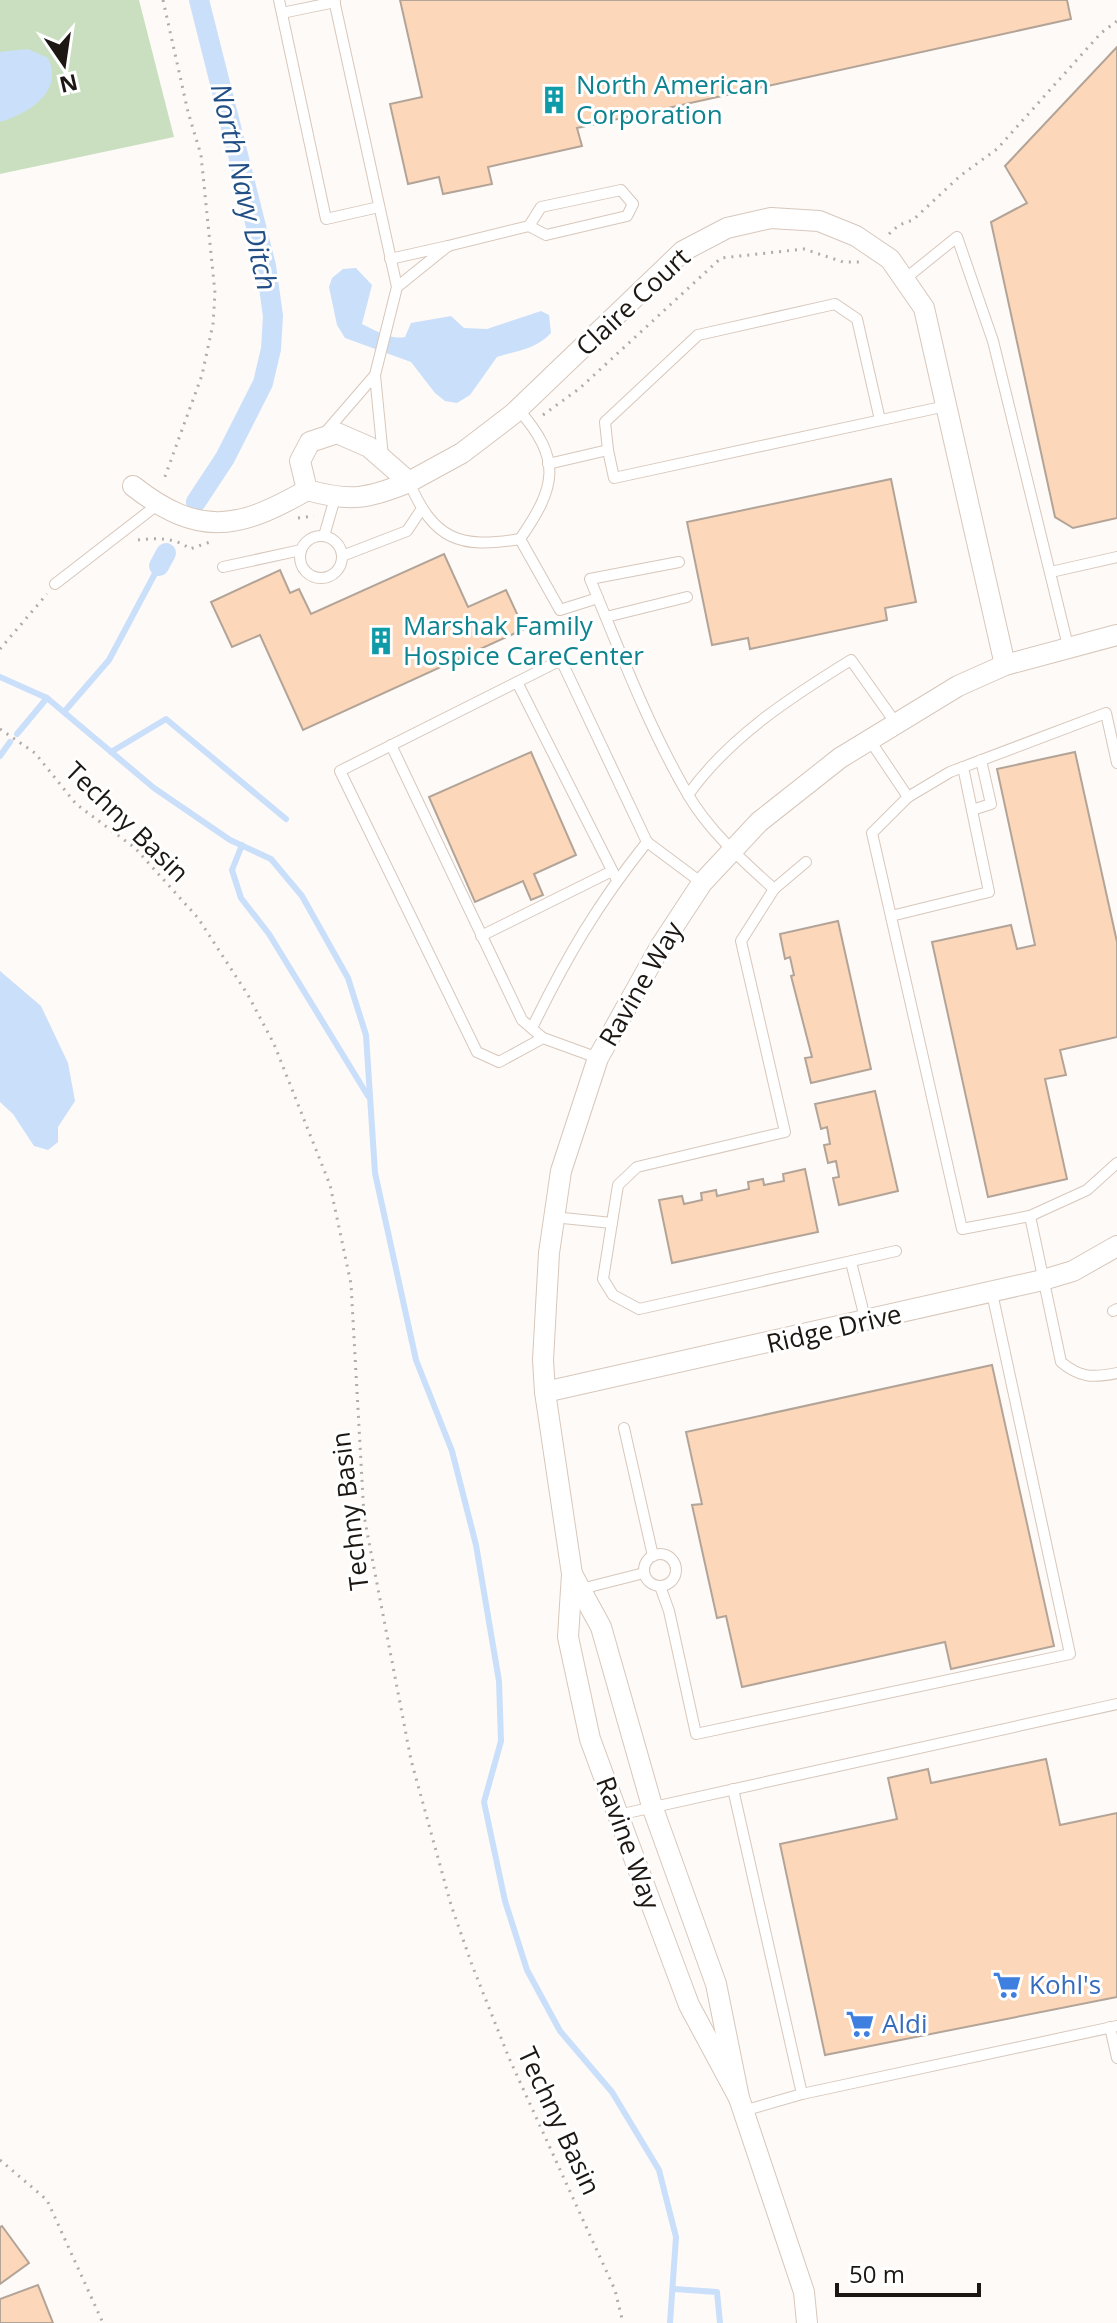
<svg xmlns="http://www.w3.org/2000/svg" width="1117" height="2323" font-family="'Open Sans',sans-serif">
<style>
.green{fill:#cadfc0}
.water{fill:#cadffa}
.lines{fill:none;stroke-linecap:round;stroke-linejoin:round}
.stream{stroke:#cadffa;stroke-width:6}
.canal{stroke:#cadffa;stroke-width:20}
.building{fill:#fdd7b9;stroke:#b3a498;stroke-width:2}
.service-casing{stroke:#d7c7bb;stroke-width:12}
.minor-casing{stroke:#d7c7bb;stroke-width:22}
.path{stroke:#b0aca9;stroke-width:3;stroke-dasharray:2 6;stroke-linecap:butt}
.service{stroke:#fff;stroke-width:10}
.minor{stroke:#fff;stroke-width:20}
.labels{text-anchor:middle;stroke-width:6;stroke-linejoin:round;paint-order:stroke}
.culture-label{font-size:26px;fill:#0d838f;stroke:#fff;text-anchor:start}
.street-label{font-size:26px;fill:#1c1712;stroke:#fff}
.shop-label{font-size:26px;fill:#366cbe;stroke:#fff;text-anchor:start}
.water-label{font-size:28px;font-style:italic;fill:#214f85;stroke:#fff}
</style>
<rect width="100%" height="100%" fill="#fefaf8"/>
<!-- green -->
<polygon class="green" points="0,0 139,0 174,137 0,174"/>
<!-- water -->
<g class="water">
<path d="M 28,49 L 48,58 C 64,92 29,113 0,122 L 0,52 Z"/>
<path d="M 356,268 L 372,285 L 362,324 C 374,330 391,340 405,337 L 411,323 L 451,316 L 464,328 L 487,329 L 541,311 L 549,315 L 551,333 C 535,350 518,350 497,357 L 470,395 L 457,403 L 445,401 L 435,393 L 411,362 L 345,338 L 337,325 L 329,287 L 332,278 L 343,269 Z"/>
<polygon points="0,971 41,1006 68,1063 75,1101 58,1127 58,1142 48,1150 34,1146 13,1114 0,1102"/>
</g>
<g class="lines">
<!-- stream -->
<g class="stream">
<polyline points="0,677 47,698 154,788 230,840 271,859 302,896 348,978 366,1035 375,1173 416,1360 452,1451 476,1545 499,1681 501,1741 484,1802 505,1901 527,1970 560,2031 612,2092 659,2170 676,2237 670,2323"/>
<polyline points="64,712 109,660 159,566"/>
<polyline points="17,734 47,698"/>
<polyline points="111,752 166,719 286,819"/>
<polyline points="0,756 10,742"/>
<polyline points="242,845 232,870 241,898 269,934 368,1096"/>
<polyline points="674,2289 717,2292 720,2323"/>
</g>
<!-- canal -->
<g class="canal">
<polyline points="196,502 225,458 263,383 271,349 273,316 266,266 199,0"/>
<polyline points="159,566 166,553"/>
</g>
</g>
<!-- building -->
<g class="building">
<polygon points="400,0 1067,0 1071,19 577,128 582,146 488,167 492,184 443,194 439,177 408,184 390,104 422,97"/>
<polygon points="1117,47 1117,518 1073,528 1055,517 991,222 1027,203 1005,166"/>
<polygon points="891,479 916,602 885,608 887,620 750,649 748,638 712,645 687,522"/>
<polygon points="444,554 468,607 506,590 524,629 303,730 260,635 232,647 211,602 280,570 290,593 299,589 311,614"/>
<polygon points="531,752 576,855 534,874 543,895 531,900 523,881 475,902 429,797"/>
<polygon points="1075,752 1117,942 1117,1037 1060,1050 1066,1075 1045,1079 1067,1179 988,1197 932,942 1011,925 1017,949 1035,945 997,769"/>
<polygon points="838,921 871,1069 811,1083 805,1058 812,1057 791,976 794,975 790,957 785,959 780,934"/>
<polygon points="875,1091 898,1191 839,1205 833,1178 839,1177 836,1161 828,1163 824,1145 830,1144 827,1127 821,1129 815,1104"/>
<polygon points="805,1169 818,1232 672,1263 659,1200 682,1196 684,1204 702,1200 701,1193 716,1190 717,1196 749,1189 748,1182 763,1179 764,1185 784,1181 783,1174"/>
<polygon points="992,1365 1054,1646 951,1669 945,1642 742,1687 726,1616 717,1618 692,1505 702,1504 686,1432"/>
<polygon points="1046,1759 1060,1825 1117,1813 1117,1997 825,2055 780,1844 897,1819 888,1778 928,1769 931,1783"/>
<polygon points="2,2226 29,2263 0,2284 0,2227"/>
<polygon points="38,2285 53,2323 0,2323 0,2299"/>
</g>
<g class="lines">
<defs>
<g id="service">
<polyline points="279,0 326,219 379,207"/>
<polyline points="334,0 397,287 375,375"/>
<polyline points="282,13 335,2"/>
<polyline points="448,246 529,226 546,235 627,216 633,204 621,190 541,207 529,226"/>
<polyline points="390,259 448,246 397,287"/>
<polyline points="906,278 957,237 993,341 1068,646"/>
<polyline points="324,434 375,375 383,457"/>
<polyline points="608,450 605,422 698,335 835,304 857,319 880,420"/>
<polyline points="548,464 608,450 614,478 946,406"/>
<path d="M 409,482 C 434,540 459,549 520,539 C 556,487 563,460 518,409"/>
<polyline points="324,536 335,498"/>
<circle cx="321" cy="557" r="21"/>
<polyline points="520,539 560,610 598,598"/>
<polyline points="342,556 407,531 421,510"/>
<path d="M 679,562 L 590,579 C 620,651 648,726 687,793 C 708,830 743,861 774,889 L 806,862"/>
<polyline points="223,567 301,550"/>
<polyline points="1051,572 1117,557"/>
<polyline points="55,584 157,505"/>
<polyline points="606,617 687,597"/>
<polyline points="517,682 617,880"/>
<path d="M 869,739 L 908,797 L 872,833 L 962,1229 L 1030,1216 L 1061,1362 C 1080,1378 1093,1378 1117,1373"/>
<polyline points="391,745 522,1020 543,1038 598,1058"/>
<path d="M 688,795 C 729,737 791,697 851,660 L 895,722"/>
<polyline points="908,797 950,772 1106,713 1117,763"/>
<polyline points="972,810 991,804 981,760"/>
<polyline points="774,889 741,941 785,1132 637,1167 618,1185 603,1279 613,1295 639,1309 896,1251"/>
<polyline points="891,916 989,892 963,767"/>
<polyline points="481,936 612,871"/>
<path d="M 532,1028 C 567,956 597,905 647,842 L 702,883"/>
<polyline points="543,1038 499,1062 477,1052 340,771 561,660 647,842"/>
<polyline points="1030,1216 1087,1190 1117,1163"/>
<polyline points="553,1217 612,1223"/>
<polyline points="851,1262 866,1322"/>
<polyline points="1113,1311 1117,1309"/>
<polyline points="624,1428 653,1556"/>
<circle cx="660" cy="1570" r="16"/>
<polyline points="660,1586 669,1611 696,1734 1070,1654 992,1293"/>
<polyline points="581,1589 644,1573"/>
<polyline points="733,1789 802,2094"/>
<polyline points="618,1815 1117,1704"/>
<polyline points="1110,2027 1117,2058"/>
<polyline points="743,2111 802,2094 1117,2026"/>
</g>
<g id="minor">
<path d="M 409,482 C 368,499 350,502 307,490 L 300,461 L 310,442 L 337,433 L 369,447 L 409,482 L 462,453 L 513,414 L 683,251 L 727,228 L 771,218 L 819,221 L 856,236 L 890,259 L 924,308 L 1005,665"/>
<path d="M 133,486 C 198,537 238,530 307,490"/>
<polyline points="545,1392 1043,1280 1073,1271 1117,1246"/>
<polyline points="572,1574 601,1627 652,1806 716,1984 739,2098 804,2292 807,2323"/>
<polyline points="739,2098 689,2005 618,1815 590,1739 568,1637 572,1574 545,1392 543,1360 549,1253 561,1171 598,1058 660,947 702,883 759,822 840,758 958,686 1005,665 1117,635"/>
</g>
</defs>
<!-- service casing -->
<use href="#service" class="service-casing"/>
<!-- minor casing -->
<use href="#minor" class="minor-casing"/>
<!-- path -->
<g class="path">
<polyline points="163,0 188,112 201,155 215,293 213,324 202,375 163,482"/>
<polyline points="889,234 899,225 913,220 960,176 997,149 1101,33 1117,21"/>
<polyline points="543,415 580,388 721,258 804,249 843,262 861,262"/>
<polyline points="298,518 314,516"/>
<path d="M 138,540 C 156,538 175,537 190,549 L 210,542"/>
<polyline points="0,649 47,594"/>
<polyline points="0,729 35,753 76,804 135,848 198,918 248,995 274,1044 330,1185 351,1284 364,1516 411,1760 451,1905 472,1965 509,2058 615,2290 623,2323"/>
<polyline points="0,2160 47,2200 103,2323"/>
</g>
<!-- service -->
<use href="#service" class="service"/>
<!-- minor -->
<use href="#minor" class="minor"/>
</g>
<!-- icons -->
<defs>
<symbol id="building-bare" viewBox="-9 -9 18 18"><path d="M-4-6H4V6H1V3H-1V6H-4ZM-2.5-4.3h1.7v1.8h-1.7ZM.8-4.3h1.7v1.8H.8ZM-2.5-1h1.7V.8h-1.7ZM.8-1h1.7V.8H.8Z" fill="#0f9aa8" stroke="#fff" stroke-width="2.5" paint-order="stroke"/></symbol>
<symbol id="supermarket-bare" viewBox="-9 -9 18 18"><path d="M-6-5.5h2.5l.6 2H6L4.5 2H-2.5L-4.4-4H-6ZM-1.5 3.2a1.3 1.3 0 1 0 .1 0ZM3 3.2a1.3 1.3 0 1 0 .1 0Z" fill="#3f7fe0" stroke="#fff" stroke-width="2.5" paint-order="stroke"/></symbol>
</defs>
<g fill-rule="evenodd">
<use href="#building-bare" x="534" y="80" width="40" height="40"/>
<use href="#building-bare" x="361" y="621" width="40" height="40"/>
<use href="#supermarket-bare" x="987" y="1965" width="40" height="40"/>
<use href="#supermarket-bare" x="840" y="2004" width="40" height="40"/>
</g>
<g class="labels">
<!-- culture labels -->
<g class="culture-label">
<text x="576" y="94">North American<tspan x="576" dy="30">Corporation</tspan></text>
<text x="403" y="635">Marshak Family<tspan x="403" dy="30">Hospice CareCenter</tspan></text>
</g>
<!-- street labels -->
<g class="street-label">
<text transform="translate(633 302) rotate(-43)" y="9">Claire Court</text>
<text transform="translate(127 822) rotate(44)" y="9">Techny Basin</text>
<text transform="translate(641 984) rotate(-60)" y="9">Ravine Way</text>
<text transform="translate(834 1329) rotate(-13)" y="9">Ridge Drive</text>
<text transform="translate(350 1511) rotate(-97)" y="9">Techny Basin</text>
<text transform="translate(628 1843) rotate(70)" y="9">Ravine Way</text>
<text transform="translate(559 2121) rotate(65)" y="9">Techny Basin</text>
</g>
<!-- shop labels -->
<g class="shop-label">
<text x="1029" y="1994">Kohl's</text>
<text x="882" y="2033">Aldi</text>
</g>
<!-- water labels -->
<g class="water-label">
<text transform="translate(244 187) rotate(77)" y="10">North Navy Ditch</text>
</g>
</g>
<!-- north arrow -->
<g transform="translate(64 64) rotate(167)" stroke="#ffffff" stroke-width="6" paint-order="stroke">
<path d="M0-6L14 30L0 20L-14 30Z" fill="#1c1712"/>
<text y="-12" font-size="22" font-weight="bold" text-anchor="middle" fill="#1c1712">N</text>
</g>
<!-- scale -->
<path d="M837 2283v12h142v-12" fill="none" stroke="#1c1712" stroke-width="4"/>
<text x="849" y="2283" font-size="24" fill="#1c1712" stroke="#ffffff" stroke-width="6" paint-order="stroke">50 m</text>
</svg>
